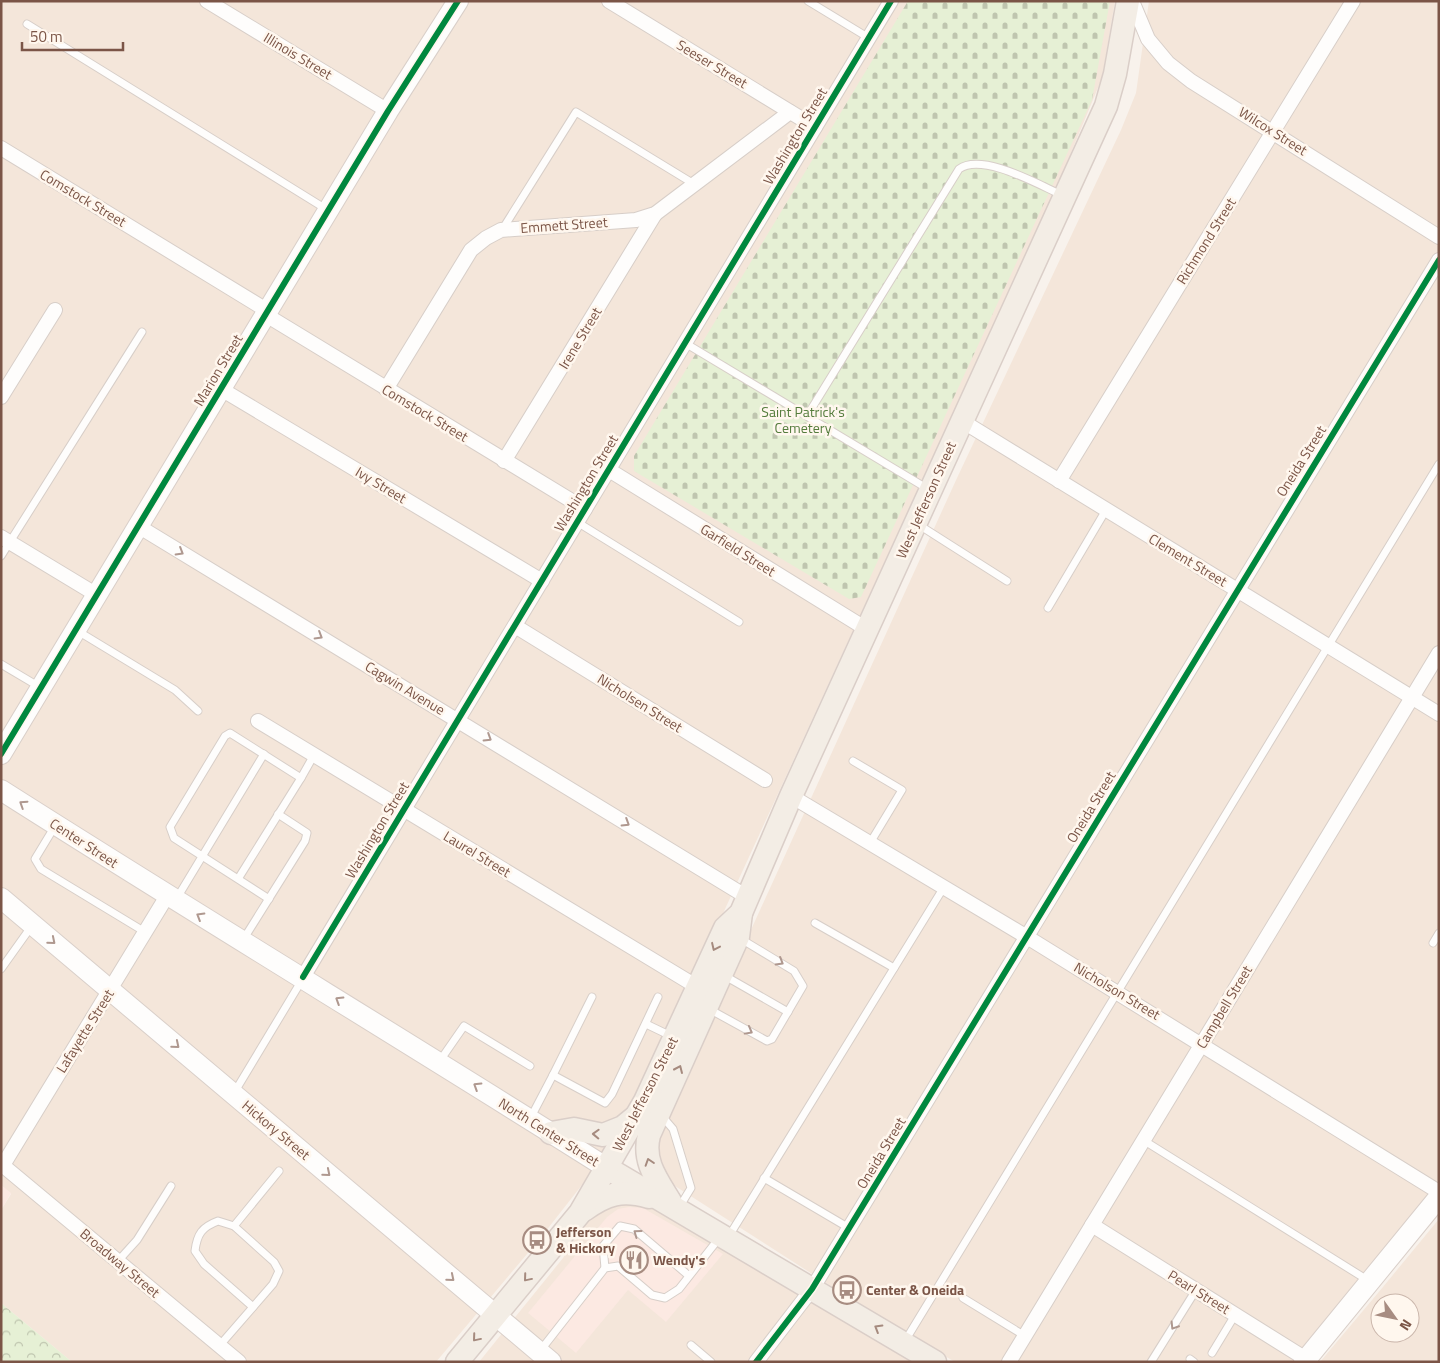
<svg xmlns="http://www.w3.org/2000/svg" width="1440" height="1363" font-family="'Titillium Web',sans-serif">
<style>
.residential{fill:#f4e6da;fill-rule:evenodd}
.commercial{fill:#fce9e2}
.cemetery{fill:url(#cemetery-stones)}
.park{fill:url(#park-crowns)}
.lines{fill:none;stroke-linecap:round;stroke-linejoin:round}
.lane-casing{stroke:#d7cec8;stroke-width:9}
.street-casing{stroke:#d7cec8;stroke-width:16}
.secondary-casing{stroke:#d9cfc9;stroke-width:22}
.primary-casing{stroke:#dacec8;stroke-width:25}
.lane{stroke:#fefdfc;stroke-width:7}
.street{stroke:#fefdfc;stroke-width:14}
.secondary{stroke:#fefdfc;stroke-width:20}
.primary{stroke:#f3ede5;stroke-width:22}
.cycleway-casing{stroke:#fff7ee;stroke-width:9}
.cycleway{stroke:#00873e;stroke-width:6}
.oneway{stroke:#af988f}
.oneway2{stroke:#a58a7e}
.labels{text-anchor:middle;stroke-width:5;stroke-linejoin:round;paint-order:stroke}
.street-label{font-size:14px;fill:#7b5547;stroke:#fff7ee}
.park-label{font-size:14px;fill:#547c3c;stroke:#fff7ee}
.poi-label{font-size:14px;font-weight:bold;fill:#7b5547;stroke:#fff7ee;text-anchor:start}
</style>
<defs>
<pattern id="cemetery-stones" width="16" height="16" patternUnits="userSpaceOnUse" patternTransform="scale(1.25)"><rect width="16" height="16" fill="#e6f0d5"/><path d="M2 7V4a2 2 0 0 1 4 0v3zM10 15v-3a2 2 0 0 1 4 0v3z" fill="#bfc5af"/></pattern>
<pattern id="park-crowns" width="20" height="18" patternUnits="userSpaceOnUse" patternTransform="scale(1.25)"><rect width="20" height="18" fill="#e6f0d5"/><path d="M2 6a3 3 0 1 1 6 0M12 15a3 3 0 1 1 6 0" fill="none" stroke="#bfc5af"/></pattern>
</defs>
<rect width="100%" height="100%" fill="#f8f2ec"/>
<!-- residential -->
<g class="residential">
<polygon points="1,1 1115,1 1102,78 1056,189 640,1094 589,1176 538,1241 436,1362 72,1362 1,1303 1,1210 11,1194 1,1185"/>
<polygon points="1149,1 1439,1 1439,1180 1417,1211 1292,1362 955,1362 870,1311 675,1186 661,1174 655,1163 662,1125 957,478 1121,130 1136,93"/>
<polygon points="640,1200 913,1362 479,1362 563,1258 589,1217 606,1208"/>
<path d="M 1439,1219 L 1439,1362 L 1320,1362 L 1383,1287 ZM 1380,1303 L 1410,1303 L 1410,1333 L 1380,1333 Z"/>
</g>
<!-- commercial -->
<g class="commercial">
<polygon points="1,1185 11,1193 1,1210"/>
<polygon points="629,1207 643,1208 723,1254 666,1322 628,1290 576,1353 528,1313 607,1217 618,1209"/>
</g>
<!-- cemetery -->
<polygon class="cemetery" points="908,1 1110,1 1092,100 861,597 849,599 634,471 634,456"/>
<!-- park -->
<polygon class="park" points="1,1303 72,1362 1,1362"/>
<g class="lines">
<defs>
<g id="lane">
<polyline points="808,1 869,38"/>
<polyline points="27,24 326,209"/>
<polyline points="502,230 576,112 694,184"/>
<polyline points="685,343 928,489"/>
<path d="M 807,416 L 959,169 C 982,152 1039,185 1062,195"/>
<polyline points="577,522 739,622"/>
<polyline points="919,525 1007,581"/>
<polyline points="1,556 142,332"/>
<polyline points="1048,608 1106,510"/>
<polyline points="76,630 175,690 198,711"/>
<polyline points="1,664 38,686"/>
<polyline points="853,761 902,790 870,843"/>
<polyline points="301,778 314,755"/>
<polyline points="55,826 35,859 41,869 145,932"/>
<polyline points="238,879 301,778 230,733 225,736 170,827 174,838 269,899"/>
<polyline points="177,898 264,754"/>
<polyline points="815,923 894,968"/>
<polyline points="243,940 305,841 307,833 278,814"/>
<polyline points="1433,943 1439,933"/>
<polyline points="1,969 31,927"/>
<polyline points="725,976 788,1012"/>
<polyline points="709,1009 767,1041 772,1039 803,986 794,971 741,939"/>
<polyline points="646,1024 671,1036"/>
<polyline points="439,1062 464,1026 530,1066"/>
<polyline points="553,1075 592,997"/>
<polyline points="234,1093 302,980"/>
<polyline points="661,1115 673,1129 691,1188 680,1206"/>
<polyline points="531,1117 553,1075 605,1103 612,1094 658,997"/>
<polyline points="1143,1140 1369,1281"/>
<polyline points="764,1178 849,1228"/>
<path d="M 234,1226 L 218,1221 C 202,1227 197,1234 195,1251 L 204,1264 L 253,1307"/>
<polyline points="729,1236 944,887"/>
<polyline points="118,1261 137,1240 171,1186"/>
<polyline points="605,1268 603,1246 620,1226 634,1229 688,1275"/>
<polyline points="963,1298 1025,1336"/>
<polyline points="905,1341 1439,464"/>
<polyline points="220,1345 273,1284 279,1271 274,1262 234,1226 279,1171"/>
<polyline points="691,1345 711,1362"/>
<polyline points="540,1351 605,1268 618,1266 652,1295 665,1298 679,1289 720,1237"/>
<polyline points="1212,1353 1235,1315"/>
<polyline points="1190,1359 1194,1362"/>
<polyline points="1151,1362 1196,1290"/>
</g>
<g id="street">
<polyline points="207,1 388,111"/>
<polyline points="609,1 815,127"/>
<polyline points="1132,1 1148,39 1168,63 1191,81 1439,237"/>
<polyline points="1,148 268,311"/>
<polyline points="266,315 585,509"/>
<polyline points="221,389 542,581"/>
<polyline points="386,389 471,250 486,238 501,230 636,220 655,214 790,112"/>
<polyline points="1,397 55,310"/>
<polyline points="962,421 1439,714"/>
<polyline points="504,461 655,214"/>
<polyline points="609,470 868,630"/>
<polyline points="1059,481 1353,1"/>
<polyline points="138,526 747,897"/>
<polyline points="1,537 97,595"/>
<polyline points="515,626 765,780"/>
<polyline points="258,721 704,991"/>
<polyline points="791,796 1027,937 1439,1192"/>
<polyline points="303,977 891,1"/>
<polyline points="1,1164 239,1362"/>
<polyline points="3,1165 167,896"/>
<polyline points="1092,1225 1306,1359"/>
<polyline points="756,1362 812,1289 1439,260"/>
<polyline points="1009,1362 1439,653"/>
</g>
<g id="secondary">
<polyline points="1,754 388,111 458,1"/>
<path d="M 1,790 C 202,918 406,1041 607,1168"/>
<polyline points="1,898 551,1362"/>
<polyline points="1304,1362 1439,1197"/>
</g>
<g id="primary">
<polyline points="551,1133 574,1129 603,1135 623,1127 634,1118"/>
<polyline points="607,1168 935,1362"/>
<path d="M 671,1203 C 658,1181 642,1162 649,1135 L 738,937 L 741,913"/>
<path d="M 584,1210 C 606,1194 622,1189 649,1197"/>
<polyline points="457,1362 580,1213 645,1101 725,928 741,913 791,796 1106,106 1115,74 1128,1"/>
</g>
</defs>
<!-- lane casing -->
<use href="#lane" class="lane-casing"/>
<!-- street casing -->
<use href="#street" class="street-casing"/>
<!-- secondary casing -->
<use href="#secondary" class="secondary-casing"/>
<!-- primary casing -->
<use href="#primary" class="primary-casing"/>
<!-- lane -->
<use href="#lane" class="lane"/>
<!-- street -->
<use href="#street" class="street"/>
<!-- secondary -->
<use href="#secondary" class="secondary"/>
<!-- primary -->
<use href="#primary" class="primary"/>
<defs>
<g id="cycleway">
<polyline points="1,754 388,111 458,1"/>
<polyline points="303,977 891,1"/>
<polyline points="756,1362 812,1289 1439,260"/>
</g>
</defs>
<!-- cycleway casing -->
<use href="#cycleway" class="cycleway-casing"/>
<!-- cycleway -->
<use href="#cycleway" class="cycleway"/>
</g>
<!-- one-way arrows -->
<defs><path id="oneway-chevron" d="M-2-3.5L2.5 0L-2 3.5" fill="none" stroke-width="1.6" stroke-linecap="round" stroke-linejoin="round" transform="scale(1.25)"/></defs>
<g class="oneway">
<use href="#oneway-chevron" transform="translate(180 552) rotate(31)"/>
<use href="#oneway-chevron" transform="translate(319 636) rotate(31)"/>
<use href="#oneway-chevron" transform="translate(488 738) rotate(32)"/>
<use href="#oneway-chevron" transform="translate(23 804) rotate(-147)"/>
<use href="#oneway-chevron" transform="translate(626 823) rotate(32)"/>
<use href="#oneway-chevron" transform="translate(200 916) rotate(-149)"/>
<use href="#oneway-chevron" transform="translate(52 941) rotate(40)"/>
<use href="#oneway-chevron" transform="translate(780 962) rotate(31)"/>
<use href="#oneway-chevron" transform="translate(339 1000) rotate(-148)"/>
<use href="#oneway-chevron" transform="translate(749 1031) rotate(29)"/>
<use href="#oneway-chevron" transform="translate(176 1045) rotate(40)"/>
<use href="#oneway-chevron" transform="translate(477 1086) rotate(-148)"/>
<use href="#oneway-chevron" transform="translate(327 1173) rotate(40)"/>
<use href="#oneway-chevron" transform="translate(637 1233) rotate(-144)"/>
<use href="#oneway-chevron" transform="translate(451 1278) rotate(40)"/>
<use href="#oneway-chevron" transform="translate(1174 1326) rotate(122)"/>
</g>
<g class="oneway2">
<use href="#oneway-chevron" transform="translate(715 947) rotate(115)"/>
<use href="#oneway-chevron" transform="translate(679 1069) rotate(-66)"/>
<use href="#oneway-chevron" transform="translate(596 1134) rotate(-178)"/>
<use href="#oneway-chevron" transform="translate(649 1162) rotate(-108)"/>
<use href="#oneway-chevron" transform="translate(527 1278) rotate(130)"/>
<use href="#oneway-chevron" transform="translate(878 1328) rotate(-149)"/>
<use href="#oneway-chevron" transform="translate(476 1338) rotate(130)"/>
</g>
<!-- icons -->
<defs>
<symbol id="bus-ring" viewBox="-11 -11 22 22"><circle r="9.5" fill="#fff7ee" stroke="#a78c81" stroke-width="1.5"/><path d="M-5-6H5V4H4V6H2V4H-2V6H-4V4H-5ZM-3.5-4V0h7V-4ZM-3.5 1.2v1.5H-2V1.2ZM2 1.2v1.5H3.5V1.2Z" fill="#a78c81"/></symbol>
<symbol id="restaurant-ring" viewBox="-11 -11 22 22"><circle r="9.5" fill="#fff7ee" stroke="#a78c81" stroke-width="1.5"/><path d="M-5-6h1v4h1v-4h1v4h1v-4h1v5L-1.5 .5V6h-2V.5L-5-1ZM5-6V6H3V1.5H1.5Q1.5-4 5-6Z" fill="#a78c81"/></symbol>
</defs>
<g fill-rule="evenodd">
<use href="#bus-ring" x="521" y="1224" width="32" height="32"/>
<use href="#restaurant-ring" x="618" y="1244" width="32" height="32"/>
<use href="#bus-ring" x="831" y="1274" width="32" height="32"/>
</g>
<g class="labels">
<!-- street labels -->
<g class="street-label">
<text transform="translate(298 56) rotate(31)" y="5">Illinois Street</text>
<text transform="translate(712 64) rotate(31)" y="5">Seeser Street</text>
<text transform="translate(1273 131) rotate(32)" y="5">Wilcox Street</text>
<text transform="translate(795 136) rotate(-59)" y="5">Washington Street</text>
<text transform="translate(83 198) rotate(31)" y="5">Comstock Street</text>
<text transform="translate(564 225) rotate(-4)" y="5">Emmett Street</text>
<text transform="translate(1206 241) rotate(-58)" y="5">Richmond Street</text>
<text transform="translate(580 338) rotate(-59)" y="5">Irene Street</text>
<text transform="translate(218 370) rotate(-59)" y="5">Marion Street</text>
<text transform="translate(425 413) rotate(31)" y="5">Comstock Street</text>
<text transform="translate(1301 461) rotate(-58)" y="5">Oneida Street</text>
<text transform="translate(586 483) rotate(-59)" y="5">Washington Street</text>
<text transform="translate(381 485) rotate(31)" y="5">Ivy Street</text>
<text transform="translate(926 500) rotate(-66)" y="5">West Jefferson Street</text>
<text transform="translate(738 550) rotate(32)" y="5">Garfield Street</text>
<text transform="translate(1188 560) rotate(31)" y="5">Clement Street</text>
<text transform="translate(405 688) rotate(31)" y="5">Cagwin Avenue</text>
<text transform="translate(640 703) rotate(32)" y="5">Nicholsen Street</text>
<text transform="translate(1091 807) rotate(-59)" y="5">Oneida Street</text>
<text transform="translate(377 830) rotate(-59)" y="5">Washington Street</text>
<text transform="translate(84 843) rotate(33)" y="5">Center Street</text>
<text transform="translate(477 854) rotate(31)" y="5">Laurel Street</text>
<text transform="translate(1117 991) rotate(31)" y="5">Nicholson Street</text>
<text transform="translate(1224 1007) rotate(-59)" y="5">Campbell Street</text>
<text transform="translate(85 1031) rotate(-58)" y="5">Lafayette Street</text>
<text transform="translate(645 1094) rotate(-63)" y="5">West Jefferson Street</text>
<text transform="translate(276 1130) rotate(40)" y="5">Hickory Street</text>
<text transform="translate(549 1132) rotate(32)" y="5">North Center Street</text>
<text transform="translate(881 1153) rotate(-59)" y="5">Oneida Street</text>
<text transform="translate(120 1263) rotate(40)" y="5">Broadway Street</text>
<text transform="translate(1199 1292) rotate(32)" y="5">Pearl Street</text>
</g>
<!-- park labels -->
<g class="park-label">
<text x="803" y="417">Saint Patrick's<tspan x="803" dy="16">Cemetery</tspan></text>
</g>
<!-- poi labels -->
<g class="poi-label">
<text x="556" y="1237">Jefferson<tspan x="556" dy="16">&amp; Hickory</tspan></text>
<text x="653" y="1265">Wendy's</text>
<text x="866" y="1295">Center &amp; Oneida</text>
</g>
</g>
<!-- border -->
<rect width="1440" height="1363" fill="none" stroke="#7b5547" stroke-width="5"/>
<!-- north arrow -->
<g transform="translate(1395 1318) rotate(123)"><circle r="24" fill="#fff7ee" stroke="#cab6ab"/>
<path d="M0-4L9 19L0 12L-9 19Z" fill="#a78c81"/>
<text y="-8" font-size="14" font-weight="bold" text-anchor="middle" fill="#7b5547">N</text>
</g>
<!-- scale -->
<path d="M22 42v8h101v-8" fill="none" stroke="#7b5547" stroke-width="2.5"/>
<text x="30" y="42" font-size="15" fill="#7b5547" stroke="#fff7ee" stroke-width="4" paint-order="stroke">50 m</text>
</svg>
